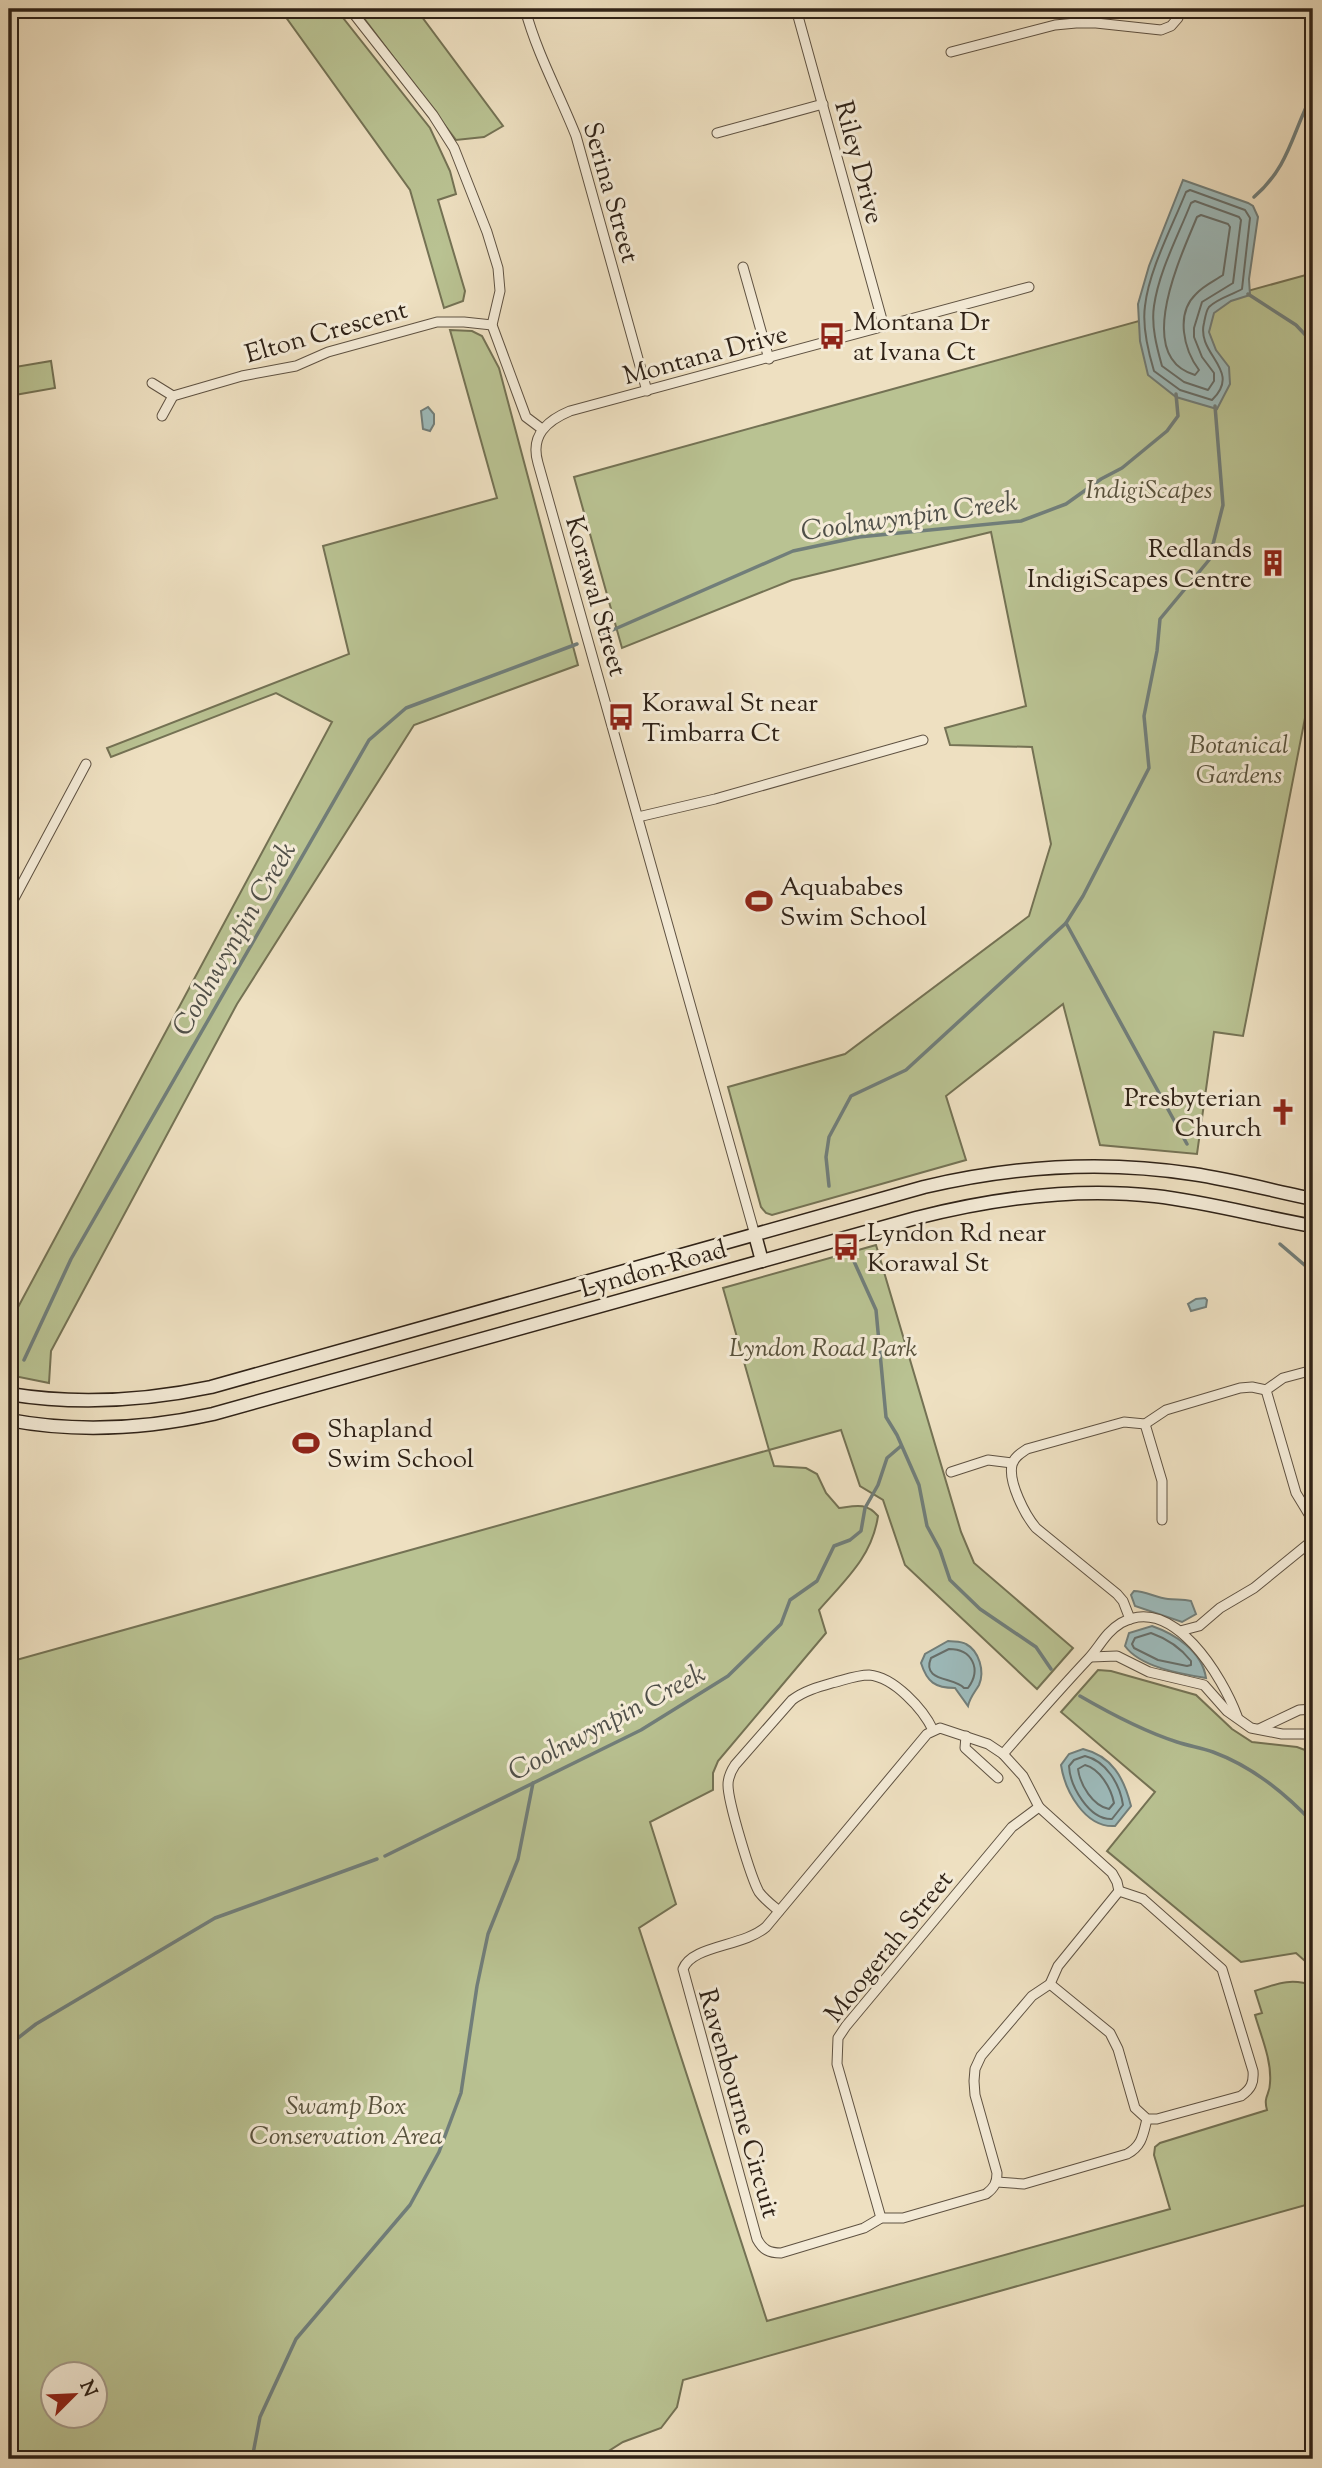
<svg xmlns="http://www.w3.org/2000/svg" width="1322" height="2468" font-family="'Sorts Mill Goudy',serif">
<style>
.green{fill:#b9c292;stroke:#747254;stroke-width:2;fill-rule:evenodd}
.water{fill:#9dbbbc;stroke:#717e7a;stroke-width:2}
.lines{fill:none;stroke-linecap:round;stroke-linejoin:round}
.shore{stroke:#666e6a;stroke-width:2}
.stream{stroke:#717e7a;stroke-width:3.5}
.minor-casing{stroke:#5f5242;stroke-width:11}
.secondary-casing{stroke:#2f2217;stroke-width:15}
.minor{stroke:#f4ebd7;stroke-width:9}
.secondary{stroke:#f4ebd7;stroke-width:12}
.labels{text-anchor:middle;stroke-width:6;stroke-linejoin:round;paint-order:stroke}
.street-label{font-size:26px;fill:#2f2217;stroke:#f4ebd7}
.poi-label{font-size:26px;fill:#2f2217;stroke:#f4ebd7;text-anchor:start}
.park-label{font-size:26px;font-style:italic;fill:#58523c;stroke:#f4ebd7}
.water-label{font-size:28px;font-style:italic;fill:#505049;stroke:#f4ebd7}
</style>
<rect width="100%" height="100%" fill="#eee0c1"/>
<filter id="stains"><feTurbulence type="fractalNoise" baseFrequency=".00286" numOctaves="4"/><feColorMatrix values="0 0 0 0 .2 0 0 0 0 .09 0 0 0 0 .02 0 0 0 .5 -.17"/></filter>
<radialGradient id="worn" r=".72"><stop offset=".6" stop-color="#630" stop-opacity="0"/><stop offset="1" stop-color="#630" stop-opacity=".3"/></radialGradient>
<!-- green -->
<g class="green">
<polygon points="280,9 336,9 430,128 450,171 456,194 438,200 465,291 463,301 444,308 410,190"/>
<polygon points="357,9 416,9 503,126 484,137 456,140"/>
<polygon points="1313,273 1313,677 1243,1036 1214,1032 1197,1154 1100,1145 1063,1004 946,1096 966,1160 772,1215 766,1213 761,1207 728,1087 845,1054 1029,916 1051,844 1032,747 950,745 945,728 1026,706 991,532 792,580 622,648 574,477"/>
<polygon points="450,330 472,331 482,336 499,368 578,665 414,725 237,1004 51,1351 49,1383 9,1375 9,1324 332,722 276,693 111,757 107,748 349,654 323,546 497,498"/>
<polygon points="51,361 55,388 9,396 9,368"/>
<path d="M 876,1245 L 961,1532 L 974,1563 L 1073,1648 L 1037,1689 L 905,1565 L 883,1500 L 860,1486 L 841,1430 L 769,1450 L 774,1466 L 806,1468 L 817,1474 L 826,1493 L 839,1508 C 855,1506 866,1502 878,1516 C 872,1557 845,1580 819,1610 L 826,1633 L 718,1761 L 713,1773 L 713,1790 L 650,1822 L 676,1904 L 639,1928 L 767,2321 L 1170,2209 L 1154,2155 L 1155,2147 L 1160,2143 L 1267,2110 C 1263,2096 1270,2095 1270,2083 C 1272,2061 1261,2036 1255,2015 L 1262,2013 L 1255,1991 C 1276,1984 1292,1977 1313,1986 L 1313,2203 L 683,2380 L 677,2407 L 661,2428 L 623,2442 L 596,2459 L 9,2459 L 9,1662 L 769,1450 L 723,1288 ZM 52,2374 L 94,2374 L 94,2416 L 52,2416 Z"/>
<polygon points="1098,1670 1111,1671 1196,1695 1232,1729 1252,1742 1297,1747 1313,1753 1313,1968 1296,1953 1241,1962 1107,1851 1155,1792 1061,1712"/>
</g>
<!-- water -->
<g class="water">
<polygon points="1183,180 1248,203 1253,206 1258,217 1249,279 1250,295 1231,301 1214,313 1209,332 1216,350 1229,367 1230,384 1217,409 1176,397 1148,375 1140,341 1138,304 1149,266"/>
<polygon points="428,407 434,414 434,424 430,431 423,429 421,411"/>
<polygon points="1205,1298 1207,1300 1206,1307 1191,1311 1188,1304 1196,1299"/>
<path d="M 1134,1591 C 1146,1591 1156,1598 1168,1599 C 1176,1600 1183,1599 1191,1601 L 1196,1614 L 1182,1622 L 1135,1606 L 1131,1595 Z"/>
<path d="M 1152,1626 C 1175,1634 1202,1651 1206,1678 C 1181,1674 1140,1667 1125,1646 L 1129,1633 Z"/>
<path d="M 948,1641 C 954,1642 961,1641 966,1644 C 979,1651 985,1671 979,1685 C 975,1692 970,1697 968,1706 L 955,1688 C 935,1688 927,1682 921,1663 L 925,1654 Z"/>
<path d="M 1083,1749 C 1112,1756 1124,1778 1131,1806 L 1115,1826 C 1085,1828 1065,1791 1061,1765 L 1069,1754 Z"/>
</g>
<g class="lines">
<!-- shore -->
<g class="shore">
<path d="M 1190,190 L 1245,210 L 1250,218 L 1242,289 C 1232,295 1218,298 1209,307 C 1206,311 1205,318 1204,323 C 1196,355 1243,370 1212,400 L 1180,390 L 1154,371 C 1148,351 1142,327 1145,306 C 1149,270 1172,227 1186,192 Z"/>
<path d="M 1195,201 L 1239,217 L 1241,220 L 1233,283 L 1202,302 L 1194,328 L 1194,337 L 1202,357 L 1214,373 L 1214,381 L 1208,390 L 1184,382 L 1162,366 C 1157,348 1151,326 1154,306 C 1159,271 1178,236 1191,203 Z"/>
<path d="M 1201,215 L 1228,224 L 1230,227 L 1223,275 C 1214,281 1203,286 1196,294 C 1175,314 1184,350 1199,370 L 1195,375 C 1132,357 1182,254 1197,217 Z"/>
<path d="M 1151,1633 C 1168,1639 1180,1647 1191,1661 L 1191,1665 L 1187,1666 L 1158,1660 L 1134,1648 L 1132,1644 L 1135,1638 Z"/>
<path d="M 949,1649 C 972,1649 982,1669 968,1688 L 964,1688 C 955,1677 921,1682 931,1658 Z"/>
<path d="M 1085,1756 C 1106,1761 1120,1784 1123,1805 L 1112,1819 C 1089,1820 1070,1786 1069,1766 L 1074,1760 Z"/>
<path d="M 1085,1765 C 1100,1769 1111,1788 1114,1803 L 1109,1809 C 1093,1806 1080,1785 1078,1769 Z"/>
</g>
<!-- stream -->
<g class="stream">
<path d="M 1254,197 C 1290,166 1292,132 1313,93"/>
<polyline points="1248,294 1296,325 1313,343"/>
<polyline points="599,636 793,551 859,537 1021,521 1066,504 1101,479 1122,468 1167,431 1178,416 1176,394"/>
<polyline points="1066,923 1187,1144"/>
<polyline points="829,1186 826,1157 829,1137 851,1096 906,1070 1066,923 1083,896 1149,768 1144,716 1157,651 1160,619 1209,560 1223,505 1215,406"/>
<polyline points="1280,1244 1308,1268 1313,1269"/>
<polyline points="852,1257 876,1310 886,1417 897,1435 919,1485 927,1526 940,1550 950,1580 980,1609 1036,1647 1051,1669"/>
<polyline points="24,1360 71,1259 369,740 406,708 577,644"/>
<path d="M 1080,1696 C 1111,1714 1143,1731 1177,1742 C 1189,1746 1202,1748 1213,1752 C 1251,1766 1286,1794 1313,1823"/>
<polyline points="385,1856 641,1730 728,1676 781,1624 790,1600 817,1581 834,1546 850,1540 861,1531 865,1508 878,1485 887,1458 901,1446"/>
<polyline points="9,2045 36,2024 215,1918 377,1859"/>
<polyline points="252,2459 260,2417 296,2339 410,2205 439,2152 461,2093 477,1986 488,1934 518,1859 533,1783"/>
</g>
<defs>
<g id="minor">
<polyline points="350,9 433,115 454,148 487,232 498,268 500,291 492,325 526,417 542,429"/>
<path d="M 525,9 C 537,54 559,93 576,136 L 647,391"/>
<polyline points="796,9 884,327"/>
<polyline points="951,52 1055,25 1076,23 1096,23 1161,30 1171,26 1178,18 1179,9"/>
<polyline points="717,133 823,104"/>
<polyline points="743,267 769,359"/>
<polyline points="152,383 173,396 162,416"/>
<polyline points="173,396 242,376 296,366 328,352 437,322 464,322 492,325"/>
<polyline points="638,817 715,799 923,740"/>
<polyline points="9,908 86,764"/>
<path d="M 755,1235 L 538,463 C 530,436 546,421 570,411 L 1029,287"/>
<polyline points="1313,1370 1283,1378 1266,1390 1296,1493 1313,1521"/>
<polyline points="1145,1424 1166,1410 1240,1388 1252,1387 1266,1390"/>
<polyline points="951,1472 988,1460 1012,1463"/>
<path d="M 1130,1619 L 1123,1601 L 1117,1594 L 1036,1528 C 1025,1515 1008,1482 1012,1465 C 1014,1457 1021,1453 1027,1449 L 1124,1422 L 1145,1424 L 1162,1481 L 1162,1520"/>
<polyline points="1180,1631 1199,1626 1220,1608 1254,1588 1313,1540"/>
<polyline points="1091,1657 1117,1656 1149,1672 1204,1685 1227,1711 1251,1728 1282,1734 1313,1734"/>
<path d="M 940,1728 L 988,1744 L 1003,1754 L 1023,1776 L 1039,1807 L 1112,1873 L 1117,1882 L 1119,1891 L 1058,1966 L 1050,1984 L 1032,1996 L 981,2056 L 975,2069 L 974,2081 L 975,2095 L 997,2173 C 997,2183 994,2188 986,2194 L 903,2218 L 881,2218 L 864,2228 L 781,2253 C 769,2253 763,2250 757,2239 L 683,1969 C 692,1945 743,1947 766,1927 L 927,1734 Z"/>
<polyline points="1259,1729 1299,1710 1313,1709"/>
<polyline points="966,1736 965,1748 998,1778"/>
<path d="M 1003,1754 C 1031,1722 1059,1690 1089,1658 C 1100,1646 1106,1632 1121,1623 C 1173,1593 1223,1678 1237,1716"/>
<path d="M 779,1911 C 772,1905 764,1899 759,1892 C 751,1878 728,1802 728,1785 C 728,1777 731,1771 735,1765 L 792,1700 C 804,1691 818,1687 832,1683 C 844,1680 857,1675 869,1675 C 894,1677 923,1709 933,1730"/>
<path d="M 1050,1984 L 1110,2033 L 1118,2049 L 1135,2108 L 1147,2119 L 1157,2119 L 1241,2096 C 1251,2089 1254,2083 1253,2071 L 1222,1969 L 1143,1899 L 1119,1891"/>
<path d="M 997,2182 L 1024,2184 L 1127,2154 C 1142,2146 1143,2135 1147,2119"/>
<polyline points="881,2218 837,2064 838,2038 846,2026 1012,1827 1039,1807"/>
</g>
<g id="secondary">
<polyline points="755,1235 762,1261"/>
<path d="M 9,1394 C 77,1405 144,1401 211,1387 L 924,1187 C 1013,1166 1103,1160 1193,1174 C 1234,1180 1273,1191 1313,1199"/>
<path d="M 9,1420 C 78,1433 145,1429 213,1414 L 916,1218 C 994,1198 1074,1187 1155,1196 C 1208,1202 1261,1217 1313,1226"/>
</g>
</defs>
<!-- minor casing -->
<use href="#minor" class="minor-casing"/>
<!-- secondary casing -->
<use href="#secondary" class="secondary-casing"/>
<!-- minor -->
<use href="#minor" class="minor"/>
<!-- secondary -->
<use href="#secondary" class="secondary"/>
</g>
<!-- icons -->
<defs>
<symbol id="bus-bare" viewBox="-9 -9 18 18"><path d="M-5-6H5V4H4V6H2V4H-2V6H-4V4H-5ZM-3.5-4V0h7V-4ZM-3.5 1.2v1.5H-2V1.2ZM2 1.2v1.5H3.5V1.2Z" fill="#8f2418" stroke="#f4ebd7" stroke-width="2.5" paint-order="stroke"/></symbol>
<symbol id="building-bare" viewBox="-9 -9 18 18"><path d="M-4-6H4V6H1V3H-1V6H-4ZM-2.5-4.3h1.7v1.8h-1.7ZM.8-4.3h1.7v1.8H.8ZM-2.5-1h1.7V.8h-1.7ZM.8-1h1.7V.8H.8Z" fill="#8f2418" stroke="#f4ebd7" stroke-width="2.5" paint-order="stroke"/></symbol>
<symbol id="stadium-bare" viewBox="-9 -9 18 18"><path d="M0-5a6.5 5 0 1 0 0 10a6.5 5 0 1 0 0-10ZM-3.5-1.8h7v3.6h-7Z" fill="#8f2418" stroke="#f4ebd7" stroke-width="2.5" paint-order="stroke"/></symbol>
<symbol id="church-bare" viewBox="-9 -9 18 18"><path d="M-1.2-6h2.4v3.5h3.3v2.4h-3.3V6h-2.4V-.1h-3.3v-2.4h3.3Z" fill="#8f2418" stroke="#f4ebd7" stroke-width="2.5" paint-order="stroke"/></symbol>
</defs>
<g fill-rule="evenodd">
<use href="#bus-bare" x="813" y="317" width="38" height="38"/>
<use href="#building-bare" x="1254" y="544" width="38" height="38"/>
<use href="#bus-bare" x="602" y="698" width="38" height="38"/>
<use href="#stadium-bare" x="740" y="882" width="38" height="38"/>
<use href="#church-bare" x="1264" y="1093" width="38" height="38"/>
<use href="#bus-bare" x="827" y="1228" width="38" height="38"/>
<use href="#stadium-bare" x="287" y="1424" width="38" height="38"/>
</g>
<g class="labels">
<!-- street labels -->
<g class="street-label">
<text transform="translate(860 162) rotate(75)" y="9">Riley Drive</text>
<text transform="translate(612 192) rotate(74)" y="9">Serina Street</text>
<text transform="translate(326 331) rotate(-16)" y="9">Elton Crescent</text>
<text transform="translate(705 354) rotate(-15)" y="9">Montana Drive</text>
<text transform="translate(597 596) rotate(74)" y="9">Korawal Street</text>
<text transform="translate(653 1268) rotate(-16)" y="9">Lyndon Road</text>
<text transform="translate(888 1946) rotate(-51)" y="9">Moogerah Street</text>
<text transform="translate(740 2103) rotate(74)" y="9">Ravenbourne Circuit</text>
</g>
<!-- poi labels -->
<g class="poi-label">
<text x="853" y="330">Montana Dr<tspan x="853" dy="30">at Ivana Ct</tspan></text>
<text x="1252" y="557" text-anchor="end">Redlands<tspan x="1252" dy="30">IndigiScapes Centre</tspan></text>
<text x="642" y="711">Korawal St near<tspan x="642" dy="30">Timbarra Ct</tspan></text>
<text x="780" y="895">Aquababes<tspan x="780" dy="30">Swim School</tspan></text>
<text x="1262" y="1106" text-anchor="end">Presbyterian<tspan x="1262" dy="30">Church</tspan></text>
<text x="867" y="1241">Lyndon Rd near<tspan x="867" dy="30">Korawal St</tspan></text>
<text x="327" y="1437">Shapland<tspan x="327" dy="30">Swim School</tspan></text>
</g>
<!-- park labels -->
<g class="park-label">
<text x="1149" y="498">IndigiScapes</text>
<text x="1239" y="753">Botanical<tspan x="1239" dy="30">Gardens</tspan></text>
<text x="823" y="1356">Lyndon Road Park</text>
<text x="346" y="2114">Swamp Box<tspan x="346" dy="30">Conservation Area</tspan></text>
</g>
<!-- water labels -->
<g class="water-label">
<text transform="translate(909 515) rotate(-8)" y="10">Coolnwynpin Creek</text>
<text transform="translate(233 938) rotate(-60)" y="10">Coolnwynpin Creek</text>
<text transform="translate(606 1721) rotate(-28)" y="10">Coolnwynpin Creek</text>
</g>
</g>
<!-- margin -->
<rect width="1322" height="2468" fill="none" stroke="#eee0c1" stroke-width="35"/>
<rect x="10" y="10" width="1301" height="2447" fill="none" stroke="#2f2217" stroke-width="3.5"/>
<rect x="18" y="18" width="1287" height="2433" fill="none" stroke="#2f2217" stroke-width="2"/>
<!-- north arrow -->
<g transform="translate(74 2395) rotate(66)"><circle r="33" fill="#f4ebd7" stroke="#a59b8a" stroke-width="2"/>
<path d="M0-5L12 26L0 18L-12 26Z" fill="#8f2418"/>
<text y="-10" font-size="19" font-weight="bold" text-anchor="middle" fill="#2f2217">N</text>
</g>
<rect width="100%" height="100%" filter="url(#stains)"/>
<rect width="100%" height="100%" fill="url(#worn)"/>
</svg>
